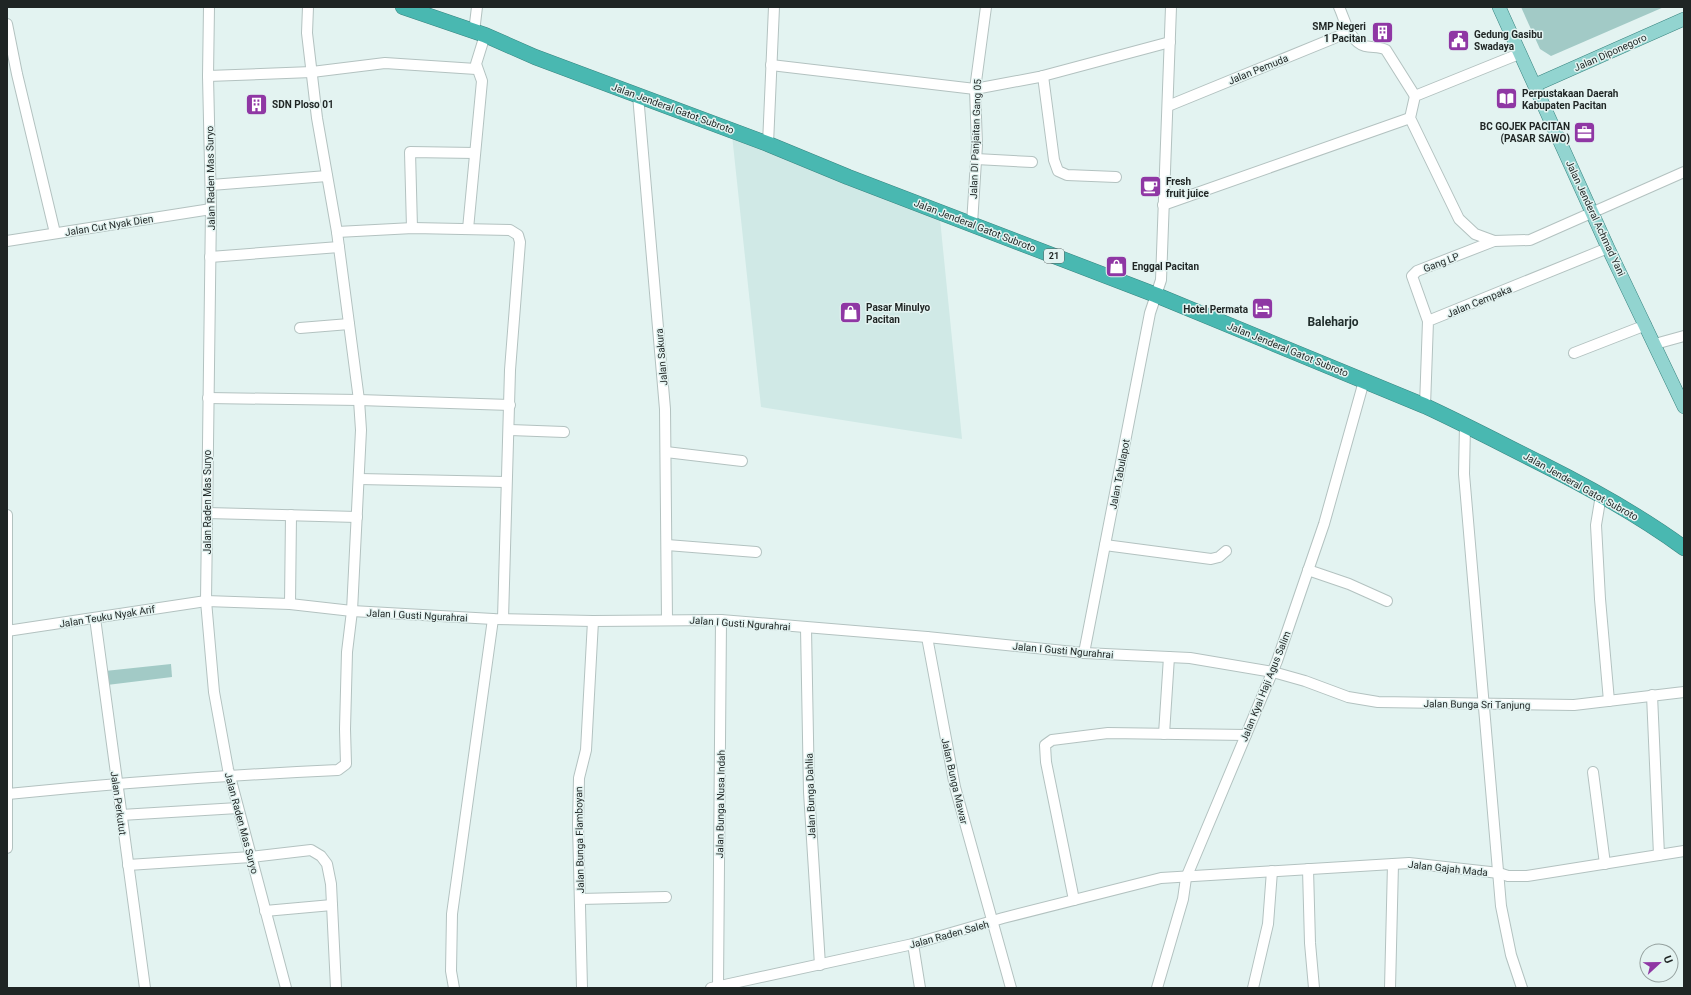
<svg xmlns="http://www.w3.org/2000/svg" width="1691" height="995" font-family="Roboto,sans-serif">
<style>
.built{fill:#d0e9e6}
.green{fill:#a2cac6}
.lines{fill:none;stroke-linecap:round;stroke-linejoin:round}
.minor-casing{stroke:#b3c2c0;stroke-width:12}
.major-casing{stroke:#3a8580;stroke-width:14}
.highway-casing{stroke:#3a8580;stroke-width:16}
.minor{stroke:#fff;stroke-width:10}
.major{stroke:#92d4d0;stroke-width:13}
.highway{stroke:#49b8b1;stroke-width:15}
.labels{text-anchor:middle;stroke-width:3;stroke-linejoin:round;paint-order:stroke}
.shield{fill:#e3f3f1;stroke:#5a6362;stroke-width:1}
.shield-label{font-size:9px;font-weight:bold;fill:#1f2524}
.poi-label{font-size:10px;font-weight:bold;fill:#1f2524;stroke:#e3f3f1;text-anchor:start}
.street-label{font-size:10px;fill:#1f2524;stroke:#e3f3f1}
.quarter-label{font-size:12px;font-weight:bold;fill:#212d2c;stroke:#e3f3f1}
</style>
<rect width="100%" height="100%" fill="#e3f3f1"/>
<!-- built -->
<polygon class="built" points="732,135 940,219 962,439 761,407"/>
<!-- green -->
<g class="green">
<polygon points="1521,7 1664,7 1551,56 1540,49"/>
<polygon points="171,664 172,677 107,685 105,671"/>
</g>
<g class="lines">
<defs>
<g id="minor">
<polyline points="209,7 208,76 211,209 206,601 214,692 228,769 286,988"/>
<path d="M 1339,7 C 1345,20 1349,41 1365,46 C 1372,48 1380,46 1386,50 L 1415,96"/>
<polyline points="7,24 17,74 55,233"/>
<polyline points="474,32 477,7"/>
<polyline points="1519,54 1415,96 1410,118 1459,219 1475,234 1494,241 1530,240 1684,172"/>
<polyline points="771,65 975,89 1039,77 1170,42"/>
<polyline points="208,76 312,72 385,63 476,69"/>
<polyline points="1043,76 1054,160 1058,171 1067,175 1116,177"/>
<polyline points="638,95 665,409 667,620"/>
<polyline points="1168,106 1349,32"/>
<polyline points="768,144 774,7"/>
<polyline points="976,159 1032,162"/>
<polyline points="211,185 327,176"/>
<polyline points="1163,205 1410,118"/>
<polyline points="972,224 977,145 975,89 986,7"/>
<polyline points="412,228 410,152 475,153"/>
<polyline points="468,229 482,81 476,64 485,35"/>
<polyline points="337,232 413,228 510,230 518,235 520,242 510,370 503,619"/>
<polyline points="7,241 211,209"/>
<polyline points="210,257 339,247"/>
<polyline points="1428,321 1412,276 1417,271 1494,241"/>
<polyline points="300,328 349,324"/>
<polyline points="1655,344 1684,336"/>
<polyline points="1574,353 1646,325"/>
<polyline points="208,398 359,400 510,405"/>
<polyline points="1425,406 1428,321 1608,248"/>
<polyline points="1465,425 1464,474 1501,906 1511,955 1522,988"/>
<polyline points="510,430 564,432"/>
<polyline points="666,452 742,461"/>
<polyline points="359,479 506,482"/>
<polyline points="1601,495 1596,525 1600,599 1609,701"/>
<polyline points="207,513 357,517"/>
<polyline points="7,515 7,848"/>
<polyline points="667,545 756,552"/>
<polyline points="1105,545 1211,559 1219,557 1226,551"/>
<polyline points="1308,570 1349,584 1387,601"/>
<polyline points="290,604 291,515"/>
<polyline points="95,618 145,988"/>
<polyline points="806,628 809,792 820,965"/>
<polyline points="7,631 206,601 290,604 352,611 493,619 593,621 721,620 927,637 1084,653 1190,658 1273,672 1305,681 1348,697 1378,702 1574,705 1684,692"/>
<polyline points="927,637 955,787 1011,988"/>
<polyline points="1084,653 1150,313 1161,280 1171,7"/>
<polyline points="1652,695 1659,855"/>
<polyline points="1164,734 1169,657"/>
<polyline points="1593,772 1605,864"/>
<path d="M 8,794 C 118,783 228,775 338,770 L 346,764 L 345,729 L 347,652 L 352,611 L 361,430 L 359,400 L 337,232 L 317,118 L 307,33 L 308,7"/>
<polyline points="121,815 238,808"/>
<polyline points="128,865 251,857 311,850 321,856 327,864 331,884 336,988"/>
<polyline points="1308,869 1310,943 1314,988"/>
<polyline points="580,899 666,897"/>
<polyline points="1074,900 1046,762 1045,745 1052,740 1108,733 1246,735"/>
<polyline points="265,911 332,905"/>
<polyline points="913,944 920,988"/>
<polyline points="718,987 721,620"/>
<polyline points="454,988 451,971 452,914 493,619"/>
<polyline points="582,988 578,824 579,778 586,750 593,621"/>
<polyline points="711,988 913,944 1003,918 1161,878 1409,863 1499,873 1508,876 1527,876 1684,851"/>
<polyline points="1157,988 1183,899 1186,878 1277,661 1324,524 1364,381"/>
<polyline points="1253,988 1268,924 1272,871"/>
<polyline points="1390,988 1393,864"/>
</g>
<g id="major">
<polyline points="1499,7 1608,248 1684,407"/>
<polyline points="1535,85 1684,19"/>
</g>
<path id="highway" d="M 403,7 L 485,35 L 535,57 L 768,144 L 848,177 L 1156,295 L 1425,406 C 1464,424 1502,444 1540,463 C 1590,488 1639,515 1684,548"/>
</defs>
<!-- minor casing -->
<use href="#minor" class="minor-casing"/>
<!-- major casing -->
<use href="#major" class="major-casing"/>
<!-- highway casing -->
<use href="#highway" class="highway-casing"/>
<!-- minor -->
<use href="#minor" class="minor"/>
<!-- major -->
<use href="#major" class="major"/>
<!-- highway -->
<use href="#highway" class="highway"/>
</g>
<!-- icons -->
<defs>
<symbol id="building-square" viewBox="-11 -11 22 22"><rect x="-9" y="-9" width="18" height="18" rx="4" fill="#8f37a4" stroke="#e3f3f1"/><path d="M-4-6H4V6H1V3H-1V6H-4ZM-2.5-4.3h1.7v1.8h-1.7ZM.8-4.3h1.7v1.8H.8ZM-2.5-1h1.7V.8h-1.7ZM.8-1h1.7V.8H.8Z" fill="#fff"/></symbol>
<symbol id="civic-square" viewBox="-11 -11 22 22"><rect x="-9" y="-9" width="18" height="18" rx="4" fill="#8f37a4" stroke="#e3f3f1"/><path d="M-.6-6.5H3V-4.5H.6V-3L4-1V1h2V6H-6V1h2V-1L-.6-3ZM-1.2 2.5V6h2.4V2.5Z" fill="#fff"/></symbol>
<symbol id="library-square" viewBox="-11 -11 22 22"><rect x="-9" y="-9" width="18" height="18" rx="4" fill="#8f37a4" stroke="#e3f3f1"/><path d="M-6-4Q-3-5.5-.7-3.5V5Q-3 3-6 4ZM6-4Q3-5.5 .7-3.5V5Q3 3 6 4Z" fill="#fff"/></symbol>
<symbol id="office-square" viewBox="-11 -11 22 22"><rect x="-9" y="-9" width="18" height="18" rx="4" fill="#8f37a4" stroke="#e3f3f1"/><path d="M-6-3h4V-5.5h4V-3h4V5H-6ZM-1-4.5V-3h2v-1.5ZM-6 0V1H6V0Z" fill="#fff"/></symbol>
<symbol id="cafe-square" viewBox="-11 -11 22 22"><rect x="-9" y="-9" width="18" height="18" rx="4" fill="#8f37a4" stroke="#e3f3f1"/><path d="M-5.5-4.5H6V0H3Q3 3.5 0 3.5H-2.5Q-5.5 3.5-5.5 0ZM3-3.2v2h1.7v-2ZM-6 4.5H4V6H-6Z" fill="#fff"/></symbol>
<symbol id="shop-square" viewBox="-11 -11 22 22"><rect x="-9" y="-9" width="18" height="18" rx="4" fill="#8f37a4" stroke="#e3f3f1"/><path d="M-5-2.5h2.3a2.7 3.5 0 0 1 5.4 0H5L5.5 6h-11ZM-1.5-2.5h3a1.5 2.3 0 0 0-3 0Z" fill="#fff"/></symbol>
<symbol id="hotel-square" viewBox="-11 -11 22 22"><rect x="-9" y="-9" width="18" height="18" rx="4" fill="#8f37a4" stroke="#e3f3f1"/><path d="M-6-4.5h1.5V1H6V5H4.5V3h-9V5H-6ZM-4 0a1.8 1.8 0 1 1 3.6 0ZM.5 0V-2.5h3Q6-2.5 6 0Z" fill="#fff"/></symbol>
</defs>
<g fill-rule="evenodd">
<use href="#building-square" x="1370" y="20" width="25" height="25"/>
<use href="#civic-square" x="1446" y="28" width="25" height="25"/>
<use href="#library-square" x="1494" y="86" width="25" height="25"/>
<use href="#building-square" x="244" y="92" width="25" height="25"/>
<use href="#office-square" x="1572" y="120" width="25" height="25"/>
<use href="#cafe-square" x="1138" y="174" width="25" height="25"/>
<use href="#shop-square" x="1104" y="254" width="25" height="25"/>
<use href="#hotel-square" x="1250" y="296" width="25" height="25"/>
<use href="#shop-square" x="838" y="300" width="25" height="25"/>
</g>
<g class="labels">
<!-- shield labels -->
<rect class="shield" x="1044" y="249" width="20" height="14" rx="3"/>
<g class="shield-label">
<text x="1054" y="259">21</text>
</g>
<!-- poi labels -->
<g class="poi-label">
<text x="1366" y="30" text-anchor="end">SMP Negeri<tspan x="1366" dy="12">1 Pacitan</tspan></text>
<text x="1474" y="38">Gedung Gasibu<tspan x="1474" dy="12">Swadaya</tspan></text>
<text x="1522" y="97">Perpustakaan Daerah<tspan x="1522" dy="12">Kabupaten Pacitan</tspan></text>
<text x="272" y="108">SDN Ploso 01</text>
<text x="1570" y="130" text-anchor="end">BC GOJEK PACITAN<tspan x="1570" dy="12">(PASAR SAWO)</tspan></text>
<text x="1166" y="185">Fresh<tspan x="1166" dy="12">fruit juice</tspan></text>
<text x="1132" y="270">Enggal Pacitan</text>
<text x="866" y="311">Pasar Minulyo<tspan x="866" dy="12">Pacitan</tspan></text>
<text x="1248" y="313" text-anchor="end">Hotel Permata</text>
</g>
<!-- street labels -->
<g class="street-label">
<text transform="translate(1610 52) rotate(-24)" y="4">Jalan Diponegoro</text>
<text transform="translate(1258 69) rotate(-22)" y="4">Jalan Pemuda</text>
<text transform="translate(673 108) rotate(20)" y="4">Jalan Jenderal Gatot Subroto</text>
<text transform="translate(975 139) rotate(-88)" y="4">Jalan DI Panjaitan Gang 05</text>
<text transform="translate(210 178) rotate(-91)" y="4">Jalan Raden Mas Suryo</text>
<text transform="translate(1596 218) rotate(65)" y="4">Jalan Jenderal Achmad Yani</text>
<text transform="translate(109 225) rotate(-9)" y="4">Jalan Cut Nyak Dien</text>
<text transform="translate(975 225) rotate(21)" y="4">Jalan Jenderal Gatot Subroto</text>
<text transform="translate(1441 262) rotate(-21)" y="4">Gang LP</text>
<text transform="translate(1479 301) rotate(-22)" y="4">Jalan Cempaka</text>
<text transform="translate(1288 349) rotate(22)" y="4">Jalan Jenderal Gatot Subroto</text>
<text transform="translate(661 357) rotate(-95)" y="4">Jalan Sakura</text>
<text transform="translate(1119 474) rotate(-79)" y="4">Jalan Tabulapot</text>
<text transform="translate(1581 486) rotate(29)" y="4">Jalan Jenderal Gatot Subroto</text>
<text transform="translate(207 502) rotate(-90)" y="4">Jalan Raden Mas Suryo</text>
<text transform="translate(417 615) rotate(3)" y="4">Jalan I Gusti Ngurahrai</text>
<text transform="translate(107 616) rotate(-9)" y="4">Jalan Teuku Nyak Arif</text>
<text transform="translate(740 623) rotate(4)" y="4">Jalan I Gusti Ngurahrai</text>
<text transform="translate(1063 650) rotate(5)" y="4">Jalan I Gusti Ngurahrai</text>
<text transform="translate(1265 686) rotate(-68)" y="4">Jalan Kyai Haji Agus Salim</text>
<text transform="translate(1477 704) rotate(1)" y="4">Jalan Bunga Sri Tanjung</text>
<text transform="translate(955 781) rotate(77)" y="4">Jalan Bunga Mawar</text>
<text transform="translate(810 796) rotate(-92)" y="4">Jalan Bunga Dahlia</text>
<text transform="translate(119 803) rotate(82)" y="4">Jalan Perkutut</text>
<text transform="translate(720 804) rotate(-89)" y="4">Jalan Bunga Nusa Indah</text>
<text transform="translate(242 823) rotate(75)" y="4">Jalan Raden Mas Suryo</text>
<text transform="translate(579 840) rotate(-91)" y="4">Jalan Bunga Flamboyan</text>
<text transform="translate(1448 868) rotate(6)" y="4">Jalan Gajah Mada</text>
<text transform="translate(949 934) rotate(-15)" y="4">Jalan Raden Saleh</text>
</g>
<!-- quarter labels -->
<g class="quarter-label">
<text x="1333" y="326">Baleharjo</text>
</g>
</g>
<!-- border -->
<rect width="1691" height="995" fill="none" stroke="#1f2524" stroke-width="16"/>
<!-- north arrow -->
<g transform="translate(1659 963) rotate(68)"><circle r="19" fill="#e3f3f1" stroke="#95a19f"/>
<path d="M0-3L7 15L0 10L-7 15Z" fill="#8f37a4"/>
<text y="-6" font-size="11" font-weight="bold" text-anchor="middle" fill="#1f2524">U</text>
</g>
</svg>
